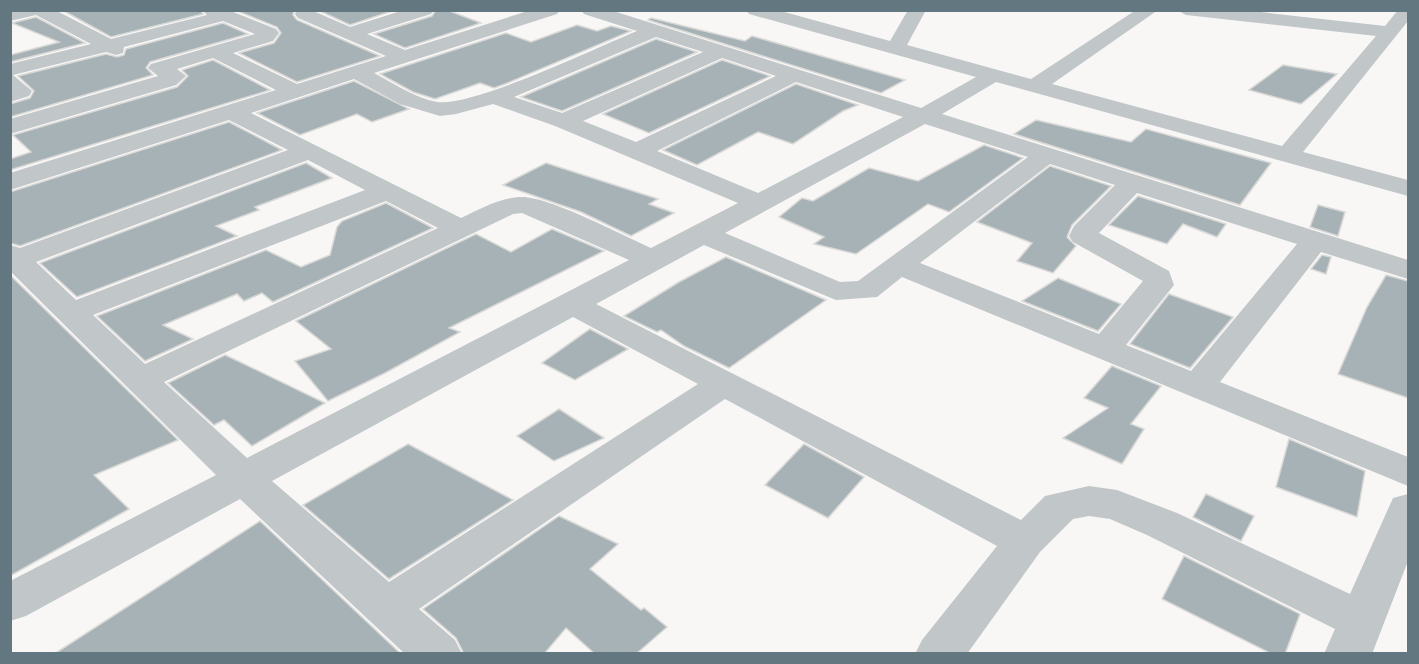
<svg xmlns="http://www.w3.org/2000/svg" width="1419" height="664" font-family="'Nunito Sans',sans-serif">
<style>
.building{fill:#a7b2b6;stroke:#d9d9d7;stroke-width:1.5}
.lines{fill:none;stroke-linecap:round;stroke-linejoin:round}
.minor{fill:#c1c6c9;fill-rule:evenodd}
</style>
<rect width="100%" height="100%" fill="#f8f7f5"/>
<!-- building -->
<g class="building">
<polygon points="62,10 200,10 203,14 111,37"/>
<polygon points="235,10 294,10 293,15 297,20 380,56 297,82 239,53 274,43 281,33 277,27"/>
<polygon points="318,10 395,10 350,25"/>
<polygon points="436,10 447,10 481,23 405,48 374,34 432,16"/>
<polygon points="36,17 85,43 10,62 10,55 59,42 12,23"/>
<polygon points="651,18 745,41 752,36 905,80 881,93 648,20"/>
<polygon points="223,23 248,34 150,62 146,68 153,75 10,117 10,104 30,98 34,91 18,76 106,54 117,57 124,55 126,49"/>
<polygon points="577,25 597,31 611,26 631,31 505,84 494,88 480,83 435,99 413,92 380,74 506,33 531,42"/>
<polygon points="656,39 697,52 562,111 521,97"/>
<polygon points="213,60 270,90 10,170 10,159 31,152 13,135 177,87 188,76 182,70"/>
<polygon points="722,60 770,76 649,133 603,114"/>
<polygon points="1283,65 1337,74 1301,104 1249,90"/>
<polygon points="354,81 409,109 372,122 357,114 300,135 257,113"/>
<polygon points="796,84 858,105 843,111 793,144 758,132 697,165 663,150"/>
<polygon points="1036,120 1131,142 1146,129 1271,163 1240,205 1014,134"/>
<polygon points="229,122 282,150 20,246 10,243 10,192"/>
<polygon points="984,145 1023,158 949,212 928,204 856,254 814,244 824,237 779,217 802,198 813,201 869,168 918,181"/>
<polygon points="306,163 332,178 255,207 259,210 216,226 237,236 77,297 40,263"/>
<polygon points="546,163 658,199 649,204 674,213 631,236 581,212 503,185"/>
<polygon points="1050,166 1111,186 1072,225 1067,237 1076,246 1053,273 1017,261 1032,243 977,222"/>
<polygon points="1138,196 1226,224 1217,237 1183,224 1167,244 1109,225"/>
<polygon points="386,203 433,228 273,302 262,293 244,301 237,294 163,325 193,339 145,361 97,316 266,250 301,267 330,255 337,227 342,221"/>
<polygon points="1318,205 1345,212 1338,236 1310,227"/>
<polygon points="552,229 604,251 449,328 460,332 385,373 328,401 295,361 331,349 296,321 476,234 511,252"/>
<polygon points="1322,255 1331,257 1326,274 1311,269"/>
<polygon points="726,257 826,300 729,368 684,346 661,330 657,332 624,316 679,282"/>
<polygon points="10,275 178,440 94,475 129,509 10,576"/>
<polygon points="1386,275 1408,281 1408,398 1338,374 1367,307"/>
<polygon points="1058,278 1121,304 1098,331 1022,301"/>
<polygon points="1169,294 1233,317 1190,368 1130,344"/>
<polygon points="590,329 628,349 575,380 542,363"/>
<polygon points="225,355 240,362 325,403 252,446 224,420 214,425 168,383"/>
<polygon points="1112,366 1161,386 1131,424 1144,429 1122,464 1063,438 1108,408 1084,398"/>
<polygon points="559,409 604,438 554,461 517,436"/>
<polygon points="1289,439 1365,471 1357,517 1276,487"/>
<polygon points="408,444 513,500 389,579 303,505"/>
<polygon points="804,444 864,477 828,518 765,485"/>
<polygon points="1206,494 1254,516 1241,541 1193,517"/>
<polygon points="559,516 618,544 590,569 641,610 644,608 667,627 636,654 595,654 566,628 544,654 464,654 456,638 423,609"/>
<polygon points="260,521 401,654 54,654"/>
<polygon points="1184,556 1300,614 1285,654 1272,654 1162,599"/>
</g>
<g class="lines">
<!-- minor -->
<path class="minor" d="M 10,10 L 55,10 L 111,39 L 207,15 L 202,10 L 228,10 L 276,29 L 279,33 L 273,41 L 233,53 L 297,84 L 386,56 L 298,18 L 295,14 L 297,10 L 311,10 L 350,27 L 404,10 L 434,10 L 431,14 L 367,34 L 405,50 L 531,10 L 560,10 L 557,14 L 374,73 C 393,83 415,98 437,102 C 473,107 598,47 637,31 L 584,14 L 581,10 L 610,10 L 921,108 L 976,77 L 749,14 L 746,10 L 777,10 L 890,41 L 908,10 L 926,10 L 907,45 L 1031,79 L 1136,10 L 1158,10 L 1052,84 L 1282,146 L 1376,36 L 1186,15 L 1177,10 L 1242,10 L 1385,26 L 1398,10 L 1408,10 L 1408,21 L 1303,152 L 1408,180 L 1408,196 L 996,82 L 942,114 L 1408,260 L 1408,279 L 1321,252 L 1220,382 L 1408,457 L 1408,486 L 902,277 L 877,297 L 836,300 L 704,245 L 596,304 L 1021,520 L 1045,496 L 1089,486 L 1117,490 L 1177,513 L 1350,594 L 1393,498 L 1408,494 L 1408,561 L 1372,654 L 1324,654 L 1335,629 L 1147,535 L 1110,519 L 1089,516 L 1073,519 L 1040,552 L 967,654 L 915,654 L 922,640 L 997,546 L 725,399 L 419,609 L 455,640 L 462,654 L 405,654 L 240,499 L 26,616 L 10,621 L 10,581 L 216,475 L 10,271 L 10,245 L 20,248 L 288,150 L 229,120 L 10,190 L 10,173 L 276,90 L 213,58 L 177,69 L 186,76 L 176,85 L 10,134 L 10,119 L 158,76 L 148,68 L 151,64 L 255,34 L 223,21 L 124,47 L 123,53 L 116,55 L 106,52 L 13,75 L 32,91 L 29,96 L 10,102 L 10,64 L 91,44 L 36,15 L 10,21 ZM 656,37 L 703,52 L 562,113 L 514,97 ZM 722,58 L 776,76 L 636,142 L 583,121 ZM 354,79 L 400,104 L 440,116 L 456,114 L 493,104 L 555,126 L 738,203 L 651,248 C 622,235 550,197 522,197 C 500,197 480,209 461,218 L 251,113 ZM 796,82 L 903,117 L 758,193 L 657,151 ZM 925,124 L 1028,157 L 858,281 L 840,282 L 725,233 ZM 308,160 L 365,190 L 76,300 L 36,262 ZM 1050,164 L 1115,185 L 1074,226 L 1069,236 L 1073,242 L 1143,281 L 1099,334 L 920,263 ZM 1137,193 L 1297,244 L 1191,371 L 1126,345 L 1174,285 L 1169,271 L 1099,233 ZM 386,201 L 438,228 L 145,364 L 93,315 ZM 522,213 L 629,260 L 247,458 L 164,382 L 513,214 ZM 573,317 L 698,384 L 389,582 L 272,481 Z"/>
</g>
<!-- border -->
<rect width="1419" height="664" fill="none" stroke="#637780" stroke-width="24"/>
</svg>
